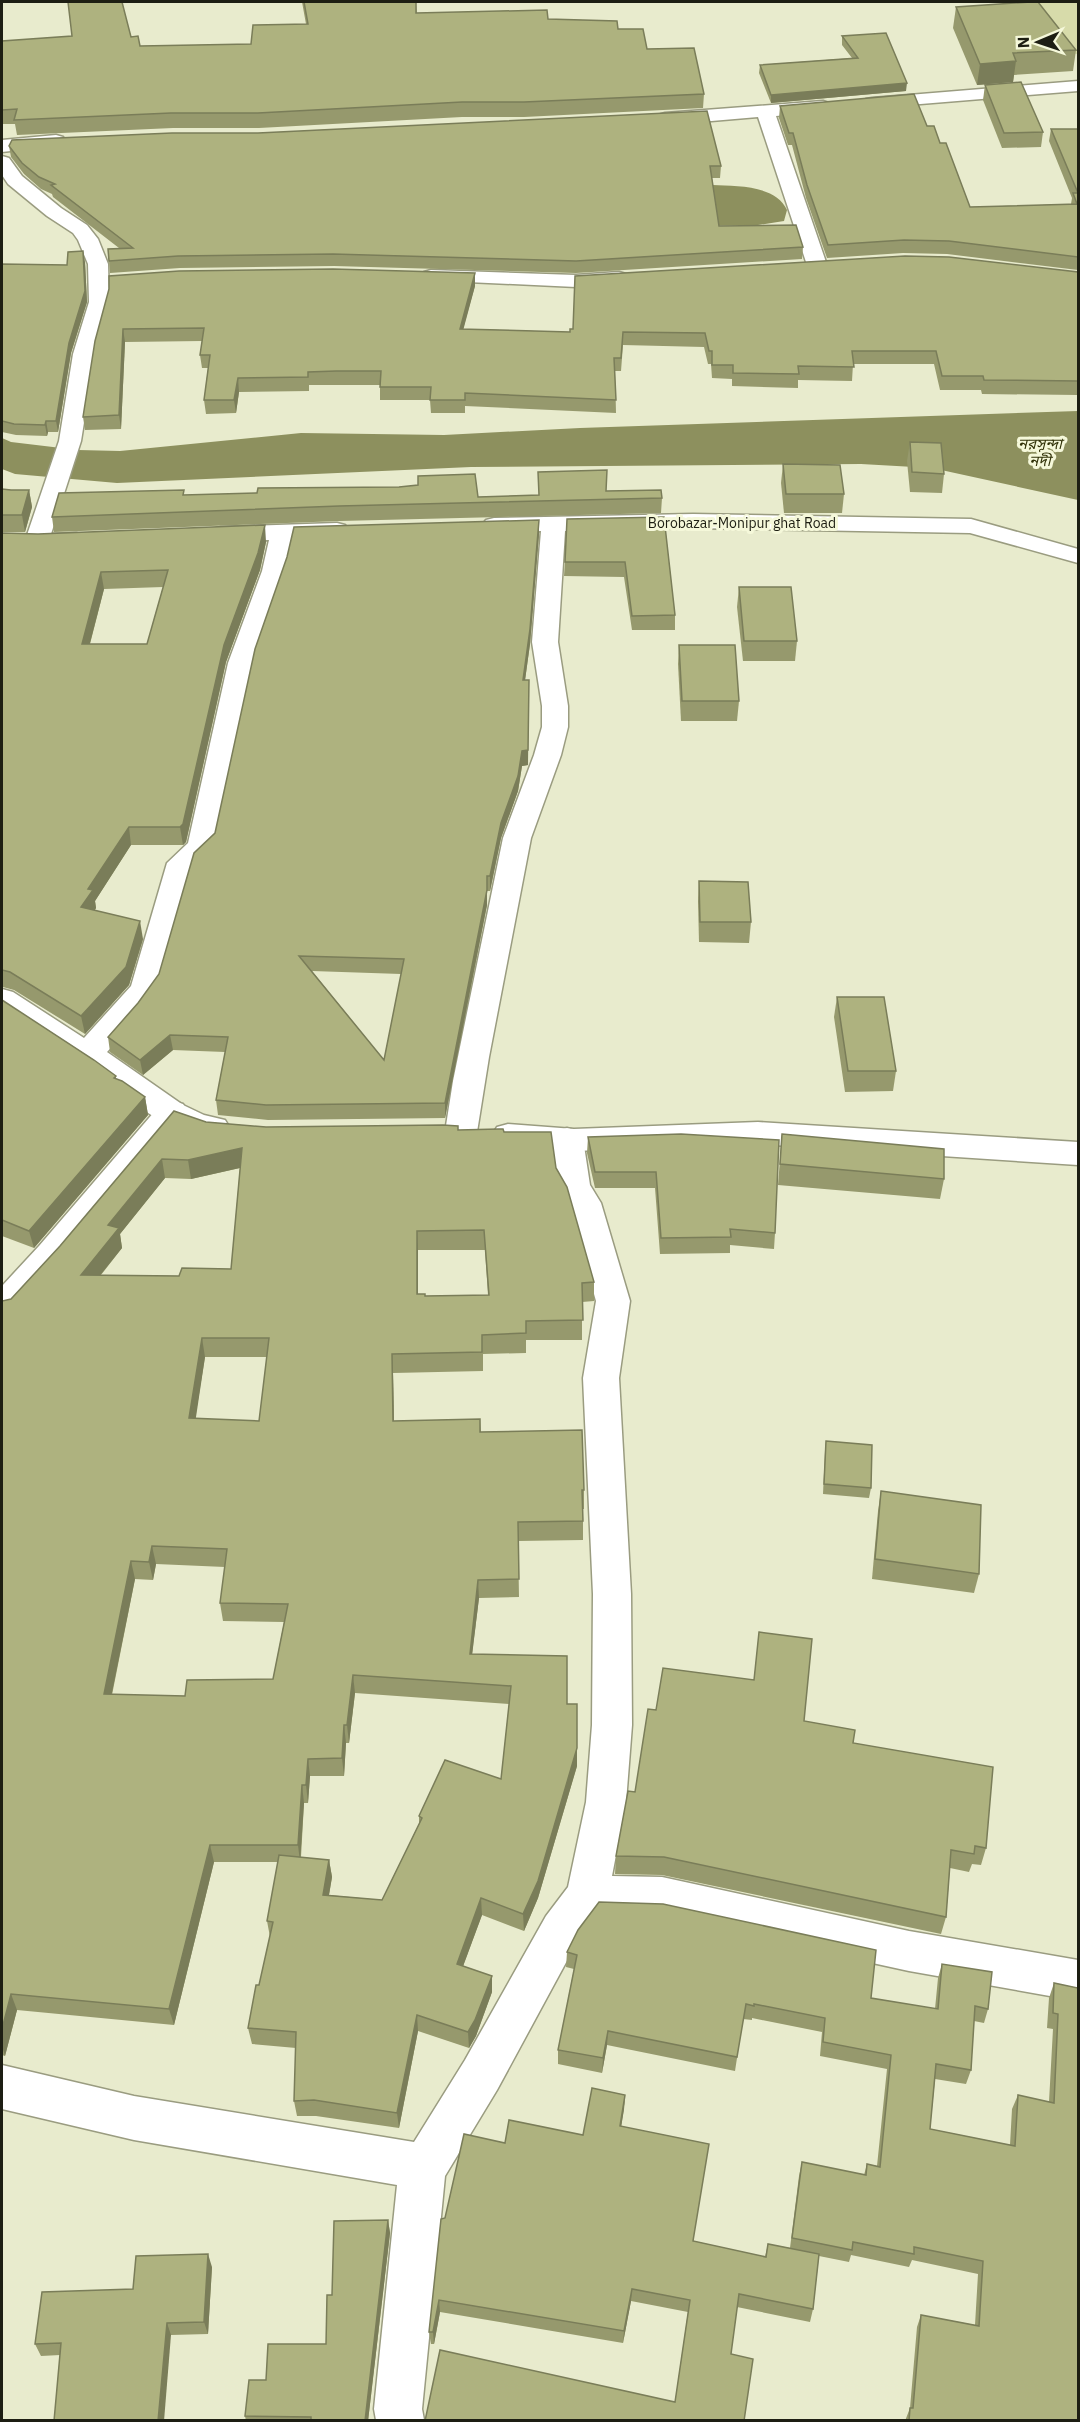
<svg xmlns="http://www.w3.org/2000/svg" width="1080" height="2422" font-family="'IBM Plex Sans','Noto Sans Bengali',sans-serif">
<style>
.green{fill:#d7dbaa}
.water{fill:#8d905e}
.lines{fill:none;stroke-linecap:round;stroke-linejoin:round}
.street-casing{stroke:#9a9c80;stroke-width:3}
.secondary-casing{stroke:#9a9c80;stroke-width:3}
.street{fill:#fff;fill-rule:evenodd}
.secondary{fill:#fff;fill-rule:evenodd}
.wall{fill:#96996d;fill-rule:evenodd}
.shaded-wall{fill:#7a7d59}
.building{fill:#aeb27f;stroke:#7a7d59;stroke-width:1.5;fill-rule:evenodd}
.labels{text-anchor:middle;stroke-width:6;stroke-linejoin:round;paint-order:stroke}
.far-street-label{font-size:14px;fill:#1d1e13;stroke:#f5f8da}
.far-water-label{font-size:15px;font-style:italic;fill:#303107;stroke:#f5f8da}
</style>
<rect width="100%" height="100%" fill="#e8ebcd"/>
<!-- green -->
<polygon class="green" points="1032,2 1078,2 1078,54 1075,54"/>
<!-- water -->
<g class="water">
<path d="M 713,185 C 736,186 776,185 787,210 L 784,221 L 758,225 L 689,226 Z"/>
<polygon points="1078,411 1078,500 932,468 861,464 471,467 117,483 15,474 2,469 2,438 11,442 78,450 120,451 301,433 444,435 580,428"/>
</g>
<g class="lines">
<defs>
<g id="street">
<polygon points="1078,81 1078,91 872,108 866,107 863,103 866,99 872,98"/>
<polygon points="823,101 829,103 832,107 829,111 776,116 827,265 824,269 810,269 807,265 758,117 665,125 658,123 656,119 658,115 665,113"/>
<polygon points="56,135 63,137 65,141 63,145 2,152 2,140"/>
<polygon points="431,270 576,275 619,272 626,274 629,278 626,282 576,287 424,280 421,276 424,272"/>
<polygon points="172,1101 183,1104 188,1112 183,1120 63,1264 14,1317 2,1321 2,1286 39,1246 161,1104"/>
<polygon points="567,1128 578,1131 583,1139 590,1185 601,1203 630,1301 619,1378 631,1594 632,1725 626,1802 612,1876 662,1877 909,1931 1078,1960 1078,2001 909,1971 662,1917 597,1915 576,1944 497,2090 445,2176 422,2409 424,2420 376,2420 374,2409 397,2185 134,2140 2,2109 2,2065 134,2096 414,2142 465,2060 546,1916 568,1887 586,1802 592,1725 593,1594 583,1378 596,1301 569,1205 558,1187 551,1139 556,1131"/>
</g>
<g id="secondary">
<path d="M 2,156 L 9,158 L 22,176 L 61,208 L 87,225 L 98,239 L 108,264 L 109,302 L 95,354 L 81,441 L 51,534 L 76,533 L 85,535 L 88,540 L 85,545 C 70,549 37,555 27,541 L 27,535 L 59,441 L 73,354 L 89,302 L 88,264 L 78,240 L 73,233 L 47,216 L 8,184 L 2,175 Z"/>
<polygon points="693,514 971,519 1078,549 1078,563 970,533 693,528 565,531 558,642 568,706 568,727 561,755 531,838 489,1057 477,1132 472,1140 461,1143 450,1140 445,1132 453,1081 503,838 534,755 542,727 542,706 532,642 541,531 494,532 486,530 482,525 486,520 494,518"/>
<path d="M 337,523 L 345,525 L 349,530 L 345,535 L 293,539 L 286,571 L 254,663 L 215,847 L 194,867 L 160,988 L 139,1017 L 107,1052 L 183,1105 L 204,1115 L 225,1120 L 230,1128 L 225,1136 C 179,1149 124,1092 88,1069 C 59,1050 29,1034 2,1014 L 2,989 L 13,992 L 84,1038 L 131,986 L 167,863 L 188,843 L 228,663 L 262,571 L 269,540 L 221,541 L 213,539 L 209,534 L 213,529 L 221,527 Z"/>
<polygon points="758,1122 1078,1142 1078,1165 758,1144 574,1151 508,1146 497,1143 492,1135 497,1127 508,1124 574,1129"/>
</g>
</defs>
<!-- street casing -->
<use href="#street" class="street-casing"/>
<!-- secondary casing -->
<use href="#secondary" class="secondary-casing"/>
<!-- street -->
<use href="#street" class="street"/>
<!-- secondary -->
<use href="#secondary" class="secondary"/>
</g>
<!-- wall -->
<g class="wall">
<polygon points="302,2 416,2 417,13 548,19 618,29 647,49 704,94 703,108 524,117 462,117 259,128 173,128 17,135 15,124 2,124 2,41 131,37 140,46 251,44 306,24"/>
<polygon points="956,7 1076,50 1073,71 1014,75 1013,82 977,85 953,28"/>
<polygon points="842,36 906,91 771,103 759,73 760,65 852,58 842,45"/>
<polygon points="985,85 1043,132 1041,147 1002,148 983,100"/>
<polygon points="780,106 927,126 940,143 970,207 1071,204 1072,198 1049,141 1051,129 1078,129 1078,270 947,254 903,253 827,258 806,198 792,145 788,145 779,118"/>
<polygon points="9,146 721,166 720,178 712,178 719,226 803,247 802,259 576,273 334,266 180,268 110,273 108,249 119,248 53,197 52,194 41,189 24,174 11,157"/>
<polygon points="85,262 87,302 71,353 58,432 48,432 47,436 16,435 2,432 2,264 67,265"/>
<polygon points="1078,272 1078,395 982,394 981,390 940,390 934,364 853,364 852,381 798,380 798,388 732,386 732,379 712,378 711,364 708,364 704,347 623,345 621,371 615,371 616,413 465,406 465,413 431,413 430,400 380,400 380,385 309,385 309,391 239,392 236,413 206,414 204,400 208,368 202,368 200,355 202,341 125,342 121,429 85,430 83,417 109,289 475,286 463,329 570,332"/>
<polygon points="910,442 944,474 942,493 910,492 907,461"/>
<polygon points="783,464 844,494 842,513 784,513 781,483"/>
<polygon points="2,489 11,490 29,490 32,507 25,532 2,532"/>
<polygon points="606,491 662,498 661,513 340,521 54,532 52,517 184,495 478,497 538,495"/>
<polygon points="664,517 675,615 675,630 632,630 624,577 564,576 565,562"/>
<path d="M 2,533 L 266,542 L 260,570 L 226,662 L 186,842 L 183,845 L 131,845 L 95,901 L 96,908 L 95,910 L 143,939 L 129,985 L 85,1034 L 14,990 L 3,987 L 2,988 ZM 163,587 L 147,644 L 90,644 L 104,589 Z"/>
<path d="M 539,534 L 530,644 L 525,680 L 528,765 L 522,766 L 518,791 L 501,838 L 490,891 L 487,891 L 487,905 L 445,1118 L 268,1120 L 218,1115 L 216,1100 L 225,1052 L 173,1050 L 143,1075 L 110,1052 L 108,1037 L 138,1003 ZM 312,971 L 401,974 L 384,1060 Z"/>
<polygon points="739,587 797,641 795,661 743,661 737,607"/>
<polygon points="679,645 739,701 737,721 681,721 678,664"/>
<polygon points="699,881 751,922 749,943 699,942 698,901"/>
<polygon points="837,997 896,1071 893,1091 845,1092 834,1017"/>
<polygon points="2,1000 116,1076 116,1079 145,1097 148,1115 34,1248 2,1236"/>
<path d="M 174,1111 L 206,1122 L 266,1127 L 458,1130 L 504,1132 L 556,1168 L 594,1282 L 594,1301 L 582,1302 L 582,1340 L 526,1340 L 526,1353 L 483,1354 L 483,1371 L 393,1373 L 394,1421 L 480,1419 L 481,1432 L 584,1490 L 584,1509 L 583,1509 L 583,1540 L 518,1541 L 519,1597 L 479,1598 L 472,1654 L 567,1704 L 577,1766 L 538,1898 L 524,1931 L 482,1915 L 463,1966 L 492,1976 L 492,1992 L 476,2036 L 469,2048 L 418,2031 L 399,2128 L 316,2116 L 297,2116 L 294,2101 L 296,2048 L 252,2044 L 248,2028 L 259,1985 L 270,1937 L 267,1921 L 278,1862 L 214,1862 L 174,2025 L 17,2010 L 5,2056 L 2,2055 L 2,1301 L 11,1299 L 60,1246 ZM 240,1168 L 231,1269 L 179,1276 L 101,1275 L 122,1248 L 120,1234 L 165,1178 L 191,1179 ZM 418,1250 L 485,1250 L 488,1295 L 426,1296 L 418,1294 ZM 205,1357 L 267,1357 L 259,1421 L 195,1419 ZM 156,1564 L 225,1567 L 220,1603 L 223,1621 L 284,1622 L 273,1679 L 185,1696 L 112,1695 L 135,1579 L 153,1580 ZM 355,1693 L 509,1704 L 501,1779 L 419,1816 L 419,1824 L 382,1900 L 329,1895 L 332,1877 L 329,1860 L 301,1857 L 304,1803 L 308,1803 L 310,1776 L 344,1776 L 346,1743 L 349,1743 Z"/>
<polygon points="782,1134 944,1179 940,1199 778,1185"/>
<polygon points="588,1137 775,1233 774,1249 730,1245 730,1253 660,1254 655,1188 595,1188 587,1153"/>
<polygon points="826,1441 871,1488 869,1498 823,1494 825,1451"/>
<polygon points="881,1491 979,1574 974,1593 872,1579 878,1511"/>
<polygon points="759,1632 804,1721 853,1743 986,1848 981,1865 972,1864 969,1872 950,1868 946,1917 941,1934 662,1875 615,1874 616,1856 635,1792 656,1710 754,1680"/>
<polygon points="567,1952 871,1998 935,2009 938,1978 942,1964 988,2009 984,2023 974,2021 971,2070 966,2084 935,2079 930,2129 1010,2145 1012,2109 1018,2095 1049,2102 1053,2029 1047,2028 1049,1998 1054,1983 1078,1988 1078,2421 905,2421 910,2408 917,2327 921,2315 975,2325 978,2274 912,2260 909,2267 851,2255 849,2262 819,2256 813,2309 810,2322 737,2307 675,2402 688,2312 631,2301 623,2343 440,2312 434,2344 431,2344 429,2332 445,2218 505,2143 583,2135 625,2095 624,2109 621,2127 694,2241 765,2257 768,2244 790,2248 799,2176 802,2162 864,2175 867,2164 877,2166 887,2069 820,2056 822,2032 752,2018 752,2020 743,2019 735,2071 607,2045 602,2073 558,2064 558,2050 574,1969 566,1967"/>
<polygon points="388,2220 390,2233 368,2421 246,2421 245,2416 266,2380 326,2344 332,2295"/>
<polygon points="212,2267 208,2334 171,2335 60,2355 41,2356 35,2344 133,2289"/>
</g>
<!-- shaded-wall -->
<g class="shaded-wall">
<polygon points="1016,61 1013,82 977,85 980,64"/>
<polygon points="907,83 906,91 771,103 771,95"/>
<polygon points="83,251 85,262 87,302 71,353 58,432 56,421"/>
<polygon points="475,273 475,286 460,342 460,329"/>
<polygon points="123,329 125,342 121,429 119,415"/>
<polygon points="238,378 239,392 236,413 234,400"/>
<polygon points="46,421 48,432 47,436 45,425"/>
<polygon points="29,490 32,507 25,532 22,515"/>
<polygon points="539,520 539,534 530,644 523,695 523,680"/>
<polygon points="265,525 266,542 260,570 226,662 186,842 183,845 180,827 224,645"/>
<polygon points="101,572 104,589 85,662 82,644"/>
<polygon points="529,680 528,765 522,766 518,791 501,838 490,891 490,876"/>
<polygon points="129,827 131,845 95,901 96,908 84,925 81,907 88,889"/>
<polygon points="487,890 487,905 445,1118 445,1103"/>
<polygon points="140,921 143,939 129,985 85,1034 81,1016"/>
<polygon points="170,1035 173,1050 143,1075 140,1060"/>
<polygon points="145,1097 148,1115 34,1248 29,1231"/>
<polygon points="242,1148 244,1167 191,1179 188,1160"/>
<polygon points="162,1159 165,1178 120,1234 122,1248 85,1294 81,1275 108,1225"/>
<polygon points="417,1231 418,1250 418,1313 417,1294"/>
<polygon points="202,1338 205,1357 193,1437 189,1418"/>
<polygon points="392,1354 393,1373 394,1440 393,1421"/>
<polygon points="152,1546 156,1564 153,1580 149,1562"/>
<polygon points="131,1561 135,1579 108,1712 104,1694"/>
<polygon points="478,1580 479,1598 470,1672 470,1654"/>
<polygon points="353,1675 355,1693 349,1743 347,1725"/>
<polygon points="344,1725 346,1743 344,1776 342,1758"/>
<polygon points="577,1748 577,1766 538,1898 524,1931 523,1914"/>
<polygon points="308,1759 310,1776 308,1803 306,1785"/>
<polygon points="302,1785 304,1803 300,1862 298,1845"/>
<polygon points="210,1845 214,1862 174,2025 169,2009"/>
<polygon points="329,1860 332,1877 326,1912 323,1895"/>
<polygon points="481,1898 482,1915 458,1980 457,1964"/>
<polygon points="492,1976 492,1992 476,2036 469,2048 468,2032"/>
<polygon points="11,1994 17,2010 5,2056 2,2046 2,2029"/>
<polygon points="417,2015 418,2031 399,2128 397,2113"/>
<polygon points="608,2031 607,2045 602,2073 603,2058"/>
<polygon points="625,2095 624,2109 619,2140 620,2126"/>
<polygon points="388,2220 390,2233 368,2421 365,2421"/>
<polygon points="208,2254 212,2267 208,2334 204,2322"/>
<polygon points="632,2289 631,2301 623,2343 624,2331"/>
<polygon points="439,2300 440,2312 434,2344 433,2332"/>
<polygon points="167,2323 171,2335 164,2421 158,2421"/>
</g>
<!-- building -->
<g class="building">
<polygon points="68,2 122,2 131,37 138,36 140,46 251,44 253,25 308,24 304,2 416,2 416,13 547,10 548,19 617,21 618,29 643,29 647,49 694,48 704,94 524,102 462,102 258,113 171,113 14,120 17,109 2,110 2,41 72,36"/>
<polygon points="1031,2 1038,2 1076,50 1013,53 1016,61 980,64 956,7"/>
<polygon points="886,33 907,83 771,95 760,65 858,58 842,36"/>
<polygon points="1021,82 1043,132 1004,133 985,85"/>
<polygon points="914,94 927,126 934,126 940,143 946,143 970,207 1077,204 1073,193 1078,193 1051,129 1078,129 1078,257 949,241 904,240 828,245 807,185 793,133 789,133 780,106"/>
<polygon points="707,111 721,166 710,166 719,226 796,225 803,247 576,261 333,254 178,256 109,261 108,249 133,248 51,185 55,184 39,177 22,163 9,146 12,140 172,133 258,133"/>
<polygon points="83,251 85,291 69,343 56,421 46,421 45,425 14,424 2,421 2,264 67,265 68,252"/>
<polygon points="905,256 949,257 1078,272 1078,381 984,380 983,376 942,376 936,351 852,351 854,367 798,366 799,374 733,373 733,365 712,365 712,351 709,351 705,333 623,332 621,358 614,358 616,400 465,393 465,400 430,400 431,387 380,387 381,371 336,371 308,372 308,377 238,378 234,400 204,400 210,355 200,355 204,328 123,329 119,415 83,417 95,341 109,289 109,276 179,271 333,269 475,273 460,329 570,332 570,329 573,329 575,276"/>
<polygon points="910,442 941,443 944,474 912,472"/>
<polygon points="783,464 840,465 844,494 786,494"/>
<polygon points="607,470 606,491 661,490 662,498 339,506 52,517 59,493 184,490 183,495 257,493 258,488 399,487 418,485 418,476 475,474 478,497 539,495 538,472"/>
<polygon points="2,489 11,490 29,490 22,515 2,515"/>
<polygon points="664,517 675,615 632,616 625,562 565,562 567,519"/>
<path d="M 539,520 L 530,629 L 523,680 L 529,680 L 528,750 L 522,751 L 518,776 L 501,823 L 490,876 L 487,876 L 487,890 L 445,1103 L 266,1105 L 216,1100 L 228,1037 L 170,1035 L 140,1060 L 108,1037 L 138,1003 L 159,974 L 194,853 L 215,833 L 255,649 L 287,557 L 294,527 ZM 299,956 L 404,959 L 384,1060 Z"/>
<path d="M 265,525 L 258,553 L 224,645 L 183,824 L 180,827 L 129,827 L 88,889 L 93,890 L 81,907 L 140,921 L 126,967 L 81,1016 L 10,972 L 2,970 L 2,533 L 38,534 ZM 168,570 L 147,644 L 82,644 L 101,572 Z"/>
<polygon points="739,587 791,587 797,641 744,641"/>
<polygon points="679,645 735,645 739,701 682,701"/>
<polygon points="699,881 748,882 751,922 700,922"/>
<polygon points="837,997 884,997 896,1071 848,1071"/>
<polygon points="2,1000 94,1060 116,1076 114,1078 122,1081 145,1097 29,1231 2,1220"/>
<path d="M 174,1111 L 206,1122 L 266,1127 L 443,1125 L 458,1126 L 458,1130 L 499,1129 L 503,1129 L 504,1132 L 551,1132 L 556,1168 L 567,1187 L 594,1282 L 582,1283 L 583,1320 L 526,1321 L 526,1333 L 482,1335 L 482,1352 L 392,1354 L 393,1421 L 480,1419 L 480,1432 L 582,1430 L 584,1490 L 582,1490 L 583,1521 L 518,1522 L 519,1579 L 478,1580 L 470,1654 L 567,1656 L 567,1704 L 577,1704 L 577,1748 L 538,1881 L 523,1914 L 481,1898 L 457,1964 L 492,1976 L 475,2020 L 468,2032 L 417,2015 L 397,2113 L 314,2100 L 294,2101 L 296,2032 L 248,2028 L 256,1985 L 259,1985 L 273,1922 L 267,1921 L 279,1855 L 329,1860 L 323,1895 L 382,1900 L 422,1818 L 419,1816 L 445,1760 L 501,1779 L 511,1686 L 353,1675 L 347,1725 L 344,1725 L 342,1758 L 308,1759 L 306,1785 L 302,1785 L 298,1845 L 210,1845 L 169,2009 L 11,1994 L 2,2029 L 2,1301 L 11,1299 L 60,1246 ZM 242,1148 L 231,1269 L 182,1268 L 179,1276 L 81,1275 L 119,1228 L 108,1225 L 162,1159 L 188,1160 ZM 484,1230 L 489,1295 L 425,1296 L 425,1294 L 417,1294 L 417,1231 ZM 202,1338 L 269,1338 L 259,1421 L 189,1418 ZM 152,1546 L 227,1549 L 220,1603 L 288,1604 L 273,1679 L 187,1680 L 185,1696 L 104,1694 L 131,1561 L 149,1562 Z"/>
<polygon points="681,1134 779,1140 775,1233 730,1229 731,1237 661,1238 656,1172 595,1172 588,1137"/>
<polygon points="782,1134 944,1149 944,1179 780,1164"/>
<polygon points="826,1441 872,1445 871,1488 824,1484"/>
<polygon points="881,1491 981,1505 979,1574 875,1559"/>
<polygon points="759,1632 812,1639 804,1721 855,1730 853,1743 993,1767 986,1848 975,1846 974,1854 951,1850 946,1917 664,1857 616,1856 628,1791 635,1792 648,1709 656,1710 663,1668 754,1680"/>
<polygon points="599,1902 663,1904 876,1950 871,1998 938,2009 942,1964 992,1972 988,2009 975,2006 971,2070 936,2064 930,2129 1015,2146 1018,2095 1054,2103 1058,2014 1053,2013 1054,1983 1078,1988 1078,2421 909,2421 910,2408 913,2408 921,2315 979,2326 983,2261 914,2247 914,2254 853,2242 852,2250 792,2238 802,2162 866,2175 867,2164 880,2167 891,2055 823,2042 825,2018 754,2004 754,2006 746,2004 737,2057 608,2031 603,2058 558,2050 577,1955 567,1952 578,1930"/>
<polygon points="592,2088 625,2095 620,2126 709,2144 693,2241 766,2257 768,2244 819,2254 813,2309 739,2294 731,2354 753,2359 744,2421 425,2421 440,2350 675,2402 690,2300 632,2289 624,2331 439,2300 433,2332 429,2332 441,2219 445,2218 464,2134 505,2143 509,2120 583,2135"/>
<polygon points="388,2220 365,2421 311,2421 311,2417 245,2416 249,2380 266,2380 268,2344 326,2344 327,2295 332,2295 334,2221"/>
<polygon points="208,2254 204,2322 167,2323 158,2421 54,2421 61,2343 35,2344 42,2292 133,2289 136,2256"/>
</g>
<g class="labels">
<!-- far-street labels -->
<g class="far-street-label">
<text x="742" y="528">Borobazar-Monipur ghat Road</text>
</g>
<!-- far-water labels -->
<g class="far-water-label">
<text x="1040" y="449">নরসুন্দা<tspan x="1040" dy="17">নদী</tspan></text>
</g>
</g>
<!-- border -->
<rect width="1080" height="2422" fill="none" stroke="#1d1e13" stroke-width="6"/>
<!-- north arrow -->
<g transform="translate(1038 42) rotate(268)" stroke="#f5f8da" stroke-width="4.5" paint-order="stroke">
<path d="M0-4.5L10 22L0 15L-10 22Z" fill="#1d1e13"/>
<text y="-9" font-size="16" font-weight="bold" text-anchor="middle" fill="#1d1e13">N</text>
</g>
</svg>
